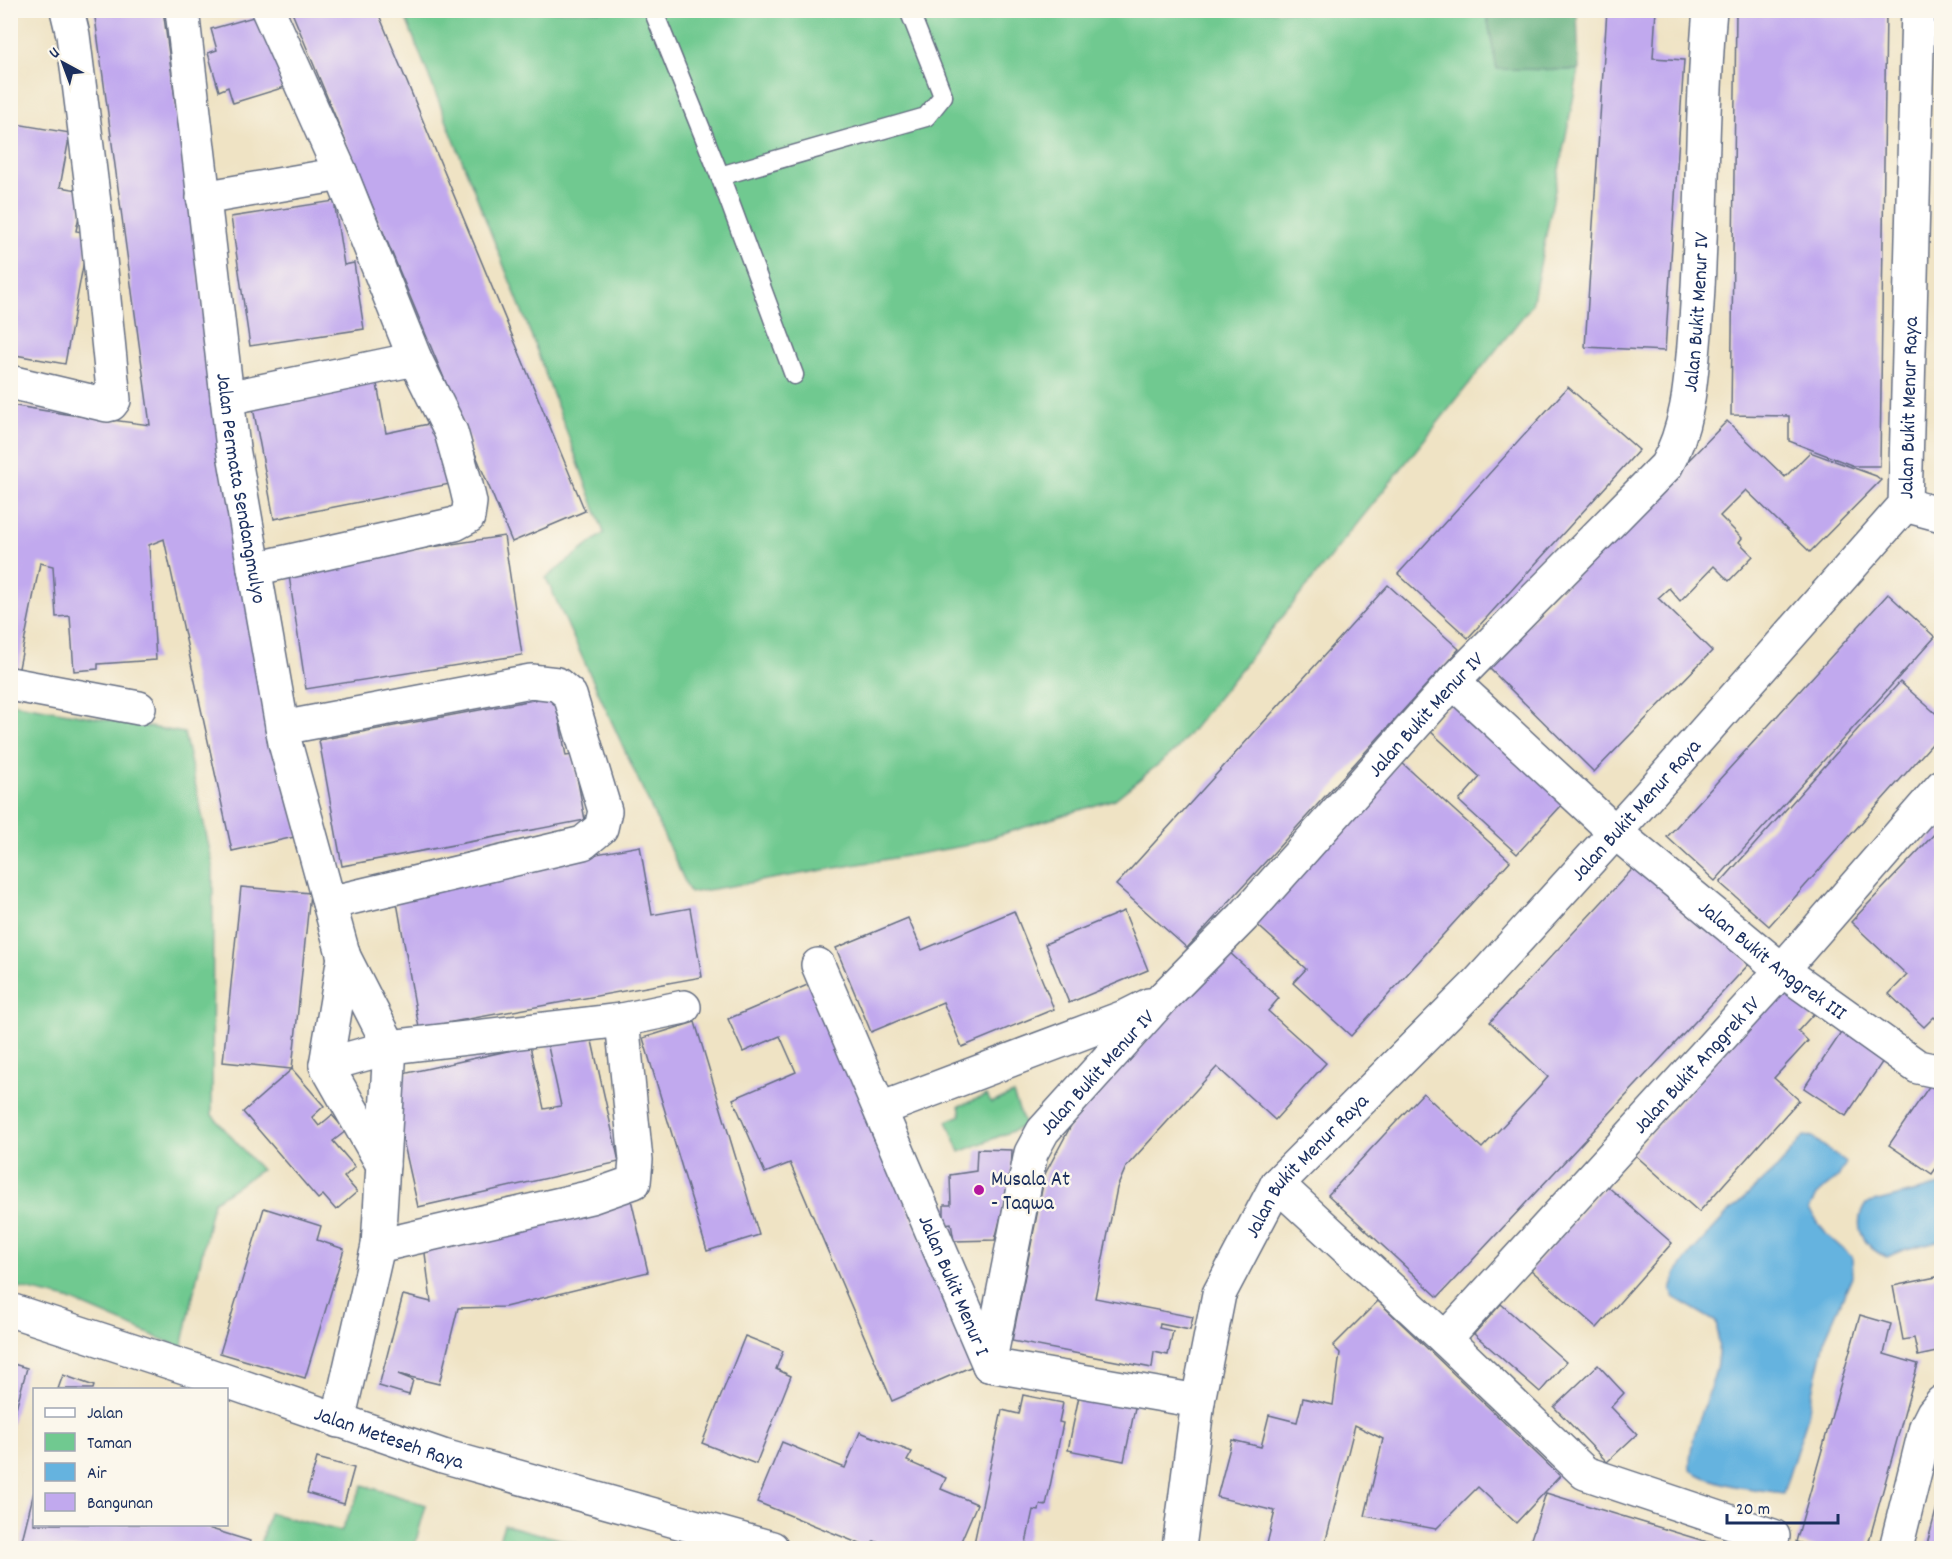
<svg xmlns="http://www.w3.org/2000/svg" width="1952" height="1559" font-family="Dekko,sans-serif">
<style>
.green{fill:#70c990;stroke:#467c77;stroke-width:1.5}
.forest{fill:#5cad7a;stroke:#3c6e6c;stroke-width:1.5}
.water{fill:#65b3df;stroke:#40719e;stroke-width:1.5}
.building{fill:#c1a9ee}
.lines{fill:none;stroke-linecap:round;stroke-linejoin:round}
.service-casing{stroke:#656e82;stroke-width:21}
.minor-casing{stroke:#656e82;stroke-width:36}
.secondary-casing{stroke:#656e82;stroke-width:36}
.service{stroke:#fff;stroke-width:18}
.minor{stroke:#fff;stroke-width:33}
.secondary{stroke:#fff;stroke-width:33}
.poi-dot{fill:#b5179e;stroke:#fbf7ec;stroke-width:2}
.labels{text-anchor:middle;stroke-width:5;stroke-linejoin:round;paint-order:stroke}
.street-label{font-size:21px;fill:#1b2f5e;stroke:#fbf7ec}
.poi-label{font-size:21px;fill:#1b2f5e;stroke:#fbf7ec;text-anchor:start}
</style>
<rect width="100%" height="100%" fill="#fbf7ec"/>
<filter id="ink" filterUnits="userSpaceOnUse"><feTurbulence type="fractalNoise" baseFrequency=".0167" numOctaves="2"/><feDisplacementMap in="SourceGraphic" scale="12" xChannelSelector="R" yChannelSelector="G"/><feConvolveMatrix kernelMatrix="1 2 1 2 8 2 1 2 1" color-interpolation-filters="sRGB"/></filter>
<filter id="wash" filterUnits="userSpaceOnUse"><feTurbulence type="fractalNoise" baseFrequency=".008" numOctaves="4" result="noise"/><feDisplacementMap in="SourceGraphic" scale="24" xChannelSelector="R" yChannelSelector="G"/><feGaussianBlur stdDeviation="1.35" result="paint"/><feColorMatrix in="noise" values="0 0 0 0 0 0 0 0 0 0 0 0 0 0 0 0 0 1.4 0 .05"/><feComposite in="paint" operator="in"/></filter>
<g filter="url(#wash)">
<rect width="100%" height="100%" fill="#efe3c4"/>
<!-- green -->
<g class="green">
<polygon points="403,11 1486,11 1497,69 1579,70 1532,305 1176,750 1115,799 964,846 690,893 546,578 604,533 527,324"/>
<polygon points="11,703 184,733 213,865 212,1115 261,1170 213,1202 182,1348 68,1299 11,1286"/>
<polygon points="1013,1094 1025,1126 960,1152 947,1121 961,1115 959,1106 987,1095 991,1103"/>
<polygon points="363,1485 426,1505 414,1548 259,1548 269,1513 341,1531"/>
<polygon points="504,1525 595,1548 496,1548"/>
</g>
<!-- forest -->
<polygon class="forest" points="1486,11 1577,11 1579,70 1497,69"/>
<!-- water -->
<g class="water">
<path d="M 1804,1136 L 1812,1137 L 1846,1163 L 1838,1177 L 1816,1195 L 1809,1210 L 1827,1235 L 1852,1257 L 1853,1274 L 1826,1336 L 1806,1422 L 1783,1493 C 1751,1489 1718,1486 1690,1470 C 1688,1417 1729,1380 1716,1322 L 1675,1298 L 1671,1291 L 1676,1273 L 1692,1252 L 1726,1215 L 1778,1167 Z"/>
<path d="M 1941,1185 L 1941,1240 L 1903,1250 L 1887,1257 C 1864,1248 1851,1226 1866,1204 Z"/>
</g>
<g id="blocks">
<!-- building -->
<g class="building">
<polygon points="94,10 163,10 223,454 299,836 232,851 164,539 149,545 156,660 98,664 98,669 74,671 70,616 56,617 53,566 40,563 19,668 10,667 10,405 65,414 150,425"/>
<polygon points="291,10 377,10 585,511 512,542"/>
<polygon points="1607,10 1656,10 1653,58 1684,60 1665,351 1585,347"/>
<polygon points="1736,10 1886,10 1880,466 1854,466 1789,441 1789,416 1731,415"/>
<polygon points="264,14 285,87 233,103 228,87 219,91 208,53 217,50 211,29"/>
<polygon points="10,110 18,111 16,124 70,133 60,187 84,191 76,231 89,233 65,364 10,354"/>
<polygon points="334,201 344,265 354,263 364,329 250,346 231,217"/>
<polygon points="375,373 386,433 438,422 450,484 274,519 251,397"/>
<polygon points="1568,387 1639,450 1468,638 1398,574"/>
<polygon points="1727,421 1785,477 1810,452 1876,476 1881,480 1810,552 1746,490 1720,516 1742,538 1739,542 1753,556 1729,581 1714,566 1680,601 1669,588 1658,598 1712,651 1594,772 1487,666"/>
<polygon points="504,536 522,655 306,689 288,569"/>
<polygon points="1388,585 1459,649 1187,948 1116,885"/>
<polygon points="1888,594 1935,637 1715,881 1667,837"/>
<polygon points="1900,682 1941,718 1941,734 1769,926 1720,883"/>
<polygon points="555,696 566,756 573,755 585,820 342,866 319,740"/>
<polygon points="1459,697 1570,796 1517,854 1459,801 1480,777 1429,730"/>
<polygon points="1400,761 1510,861 1351,1036 1293,983 1306,969 1254,922"/>
<polygon points="1941,827 1941,1024 1934,1017 1924,1027 1889,994 1907,975 1851,922"/>
<polygon points="640,846 652,915 690,908 702,977 419,1028 395,891"/>
<polygon points="1640,861 1750,963 1438,1297 1328,1195 1423,1093 1482,1148 1535,1092 1548,1077 1490,1022"/>
<polygon points="241,887 310,893 292,1069 324,1106 312,1117 319,1126 332,1115 346,1131 333,1141 355,1167 344,1177 357,1192 336,1210 323,1195 318,1199 243,1112 292,1069 223,1062"/>
<polygon points="1014,911 1054,1009 962,1047 943,1002 871,1032 836,948 908,918 922,950"/>
<polygon points="1124,911 1148,970 1069,1003 1045,944"/>
<polygon points="1228,951 1279,998 1268,1011 1326,1063 1275,1120 1217,1067 1126,1167 1117,1188 1095,1298 1193,1317 1190,1330 1160,1324 1159,1328 1173,1331 1168,1355 1154,1352 1152,1368 1012,1341 1045,1174 1074,1120"/>
<polygon points="1787,981 1818,1009 1798,1031 1808,1041 1774,1078 1799,1100 1699,1212 1634,1154"/>
<polygon points="812,983 975,1365 892,1401 790,1163 765,1173 733,1099 796,1072 780,1036 743,1052 728,1019"/>
<polygon points="695,1022 759,1235 707,1251 643,1038"/>
<polygon points="1847,1024 1889,1052 1846,1116 1804,1088"/>
<polygon points="590,1032 619,1162 418,1207 389,1077 530,1046 544,1109 561,1106 547,1042"/>
<polygon points="1932,1082 1941,1088 1941,1161 1932,1174 1889,1145"/>
<polygon points="977,1149 1012,1150 1011,1176 995,1240 954,1241 951,1223 944,1224 944,1205 951,1205 950,1175 976,1171"/>
<polygon points="1606,1185 1672,1243 1597,1328 1531,1270"/>
<polygon points="630,1195 648,1272 505,1307 458,1308 439,1384 398,1374 413,1380 409,1395 379,1386 403,1295 431,1302 424,1245"/>
<polygon points="264,1208 321,1226 317,1240 344,1249 305,1378 220,1353"/>
<polygon points="1941,1276 1941,1351 1918,1356 1914,1338 1903,1340 1893,1286"/>
<polygon points="1378,1301 1560,1476 1516,1523 1478,1487 1436,1529 1365,1516 1383,1439 1355,1425 1324,1548 1266,1548 1275,1511 1217,1497 1232,1440 1261,1447 1269,1415 1297,1422 1303,1398 1333,1405 1340,1353 1333,1346"/>
<polygon points="1501,1304 1566,1362 1540,1392 1474,1334"/>
<polygon points="1860,1315 1891,1324 1884,1354 1918,1364 1867,1548 1818,1548 1796,1542"/>
<polygon points="745,1336 783,1351 776,1369 791,1376 756,1464 702,1443"/>
<polygon points="10,1363 27,1368 11,1426 10,1425"/>
<polygon points="1598,1365 1624,1393 1611,1407 1637,1434 1607,1462 1554,1407"/>
<polygon points="63,1375 94,1386 93,1389 58,1389"/>
<polygon points="1081,1386 1137,1398 1124,1461 1068,1450"/>
<polygon points="1023,1395 1063,1403 1059,1422 1063,1423 1046,1506 1040,1505 1039,1511 1033,1510 1025,1548 973,1548 1002,1410 1019,1414"/>
<polygon points="860,1432 912,1452 907,1461 946,1478 941,1489 977,1504 958,1548 893,1548 874,1541 870,1548 757,1502 782,1442 845,1468"/>
<polygon points="317,1458 354,1468 344,1504 307,1493"/>
<polygon points="34,1492 34,1524 195,1524 250,1541 248,1548 20,1548"/>
<polygon points="1941,1492 1941,1548 1926,1548"/>
<polygon points="1546,1493 1704,1541 1727,1548 1528,1548"/>
</g>
</g>
</g>
<g filter="url(#ink)">
<use href="#blocks" fill-opacity="0" stroke="#656e82" stroke-width="1.5"/>
<g class="lines">
<defs>
<g id="service">
<polyline points="653,10 720,176 794,375"/>
<polyline points="720,176 926,117 943,96 909,10"/>
</g>
<g id="minor">
<path id="s1" d="M 182,10 L 233,448 L 285,743 L 344,957 L 390,1047 L 378,1246 L 338,1421"/>
<polyline points="203,198 341,174"/>
<polyline points="10,382 107,405 111,404 114,400 96,219 73,35 67,10"/>
<polyline points="227,398 415,359"/>
<polyline points="1905,505 1942,515"/>
<polyline points="254,569 455,524 468,517 470,502 466,485 451,432 415,359 339,169 268,10"/>
<path id="s2" d="M 1453,682 L 1615,832 L 1782,970 L 1918,1067 L 1942,1072"/>
<polyline points="10,684 139,708"/>
<polyline points="282,728 531,681 557,684 570,695 605,811 601,828 583,843 329,903"/>
<polyline points="344,957 326,1065 383,1165"/>
<path id="s3" d="M 818,965 L 989,1365 L 1198,1401"/>
<polyline points="326,1065 390,1047 622,1020 684,1007"/>
<polyline points="881,1109 1127,1016 1149,1005"/>
<polyline points="1277,1184 1445,1339 1585,1473 1773,1536"/>
<polyline points="378,1246 591,1197 634,1182 636,1160 622,1020"/>
<path id="s4" d="M 1445,1339 L 1782,970 L 1942,786"/>
<path id="s5" d="M 989,1365 L 1031,1153 L 1043,1131 L 1164,997 L 1243,917 L 1453,682 L 1666,466 C 1689,426 1691,378 1695,333 C 1704,226 1700,118 1710,10"/>
<path id="s6" d="M 1179,1548 L 1198,1401 L 1219,1294 L 1277,1184 L 1476,985 L 1638,807 L 1905,505 L 1918,10"/>
<polyline points="1896,1548 1926,1427 1933,1413 1942,1402"/>
</g>
<g id="secondary">
<path id="s7" d="M 10,1310 L 206,1374 L 443,1456 L 772,1548"/>
</g>
</defs>
<!-- service casing -->
<use href="#service" class="service-casing"/>
<!-- minor casing -->
<use href="#minor" class="minor-casing"/>
<!-- secondary casing -->
<use href="#secondary" class="secondary-casing"/>
<!-- service -->
<use href="#service" class="service"/>
<!-- minor -->
<use href="#minor" class="minor"/>
<!-- secondary -->
<use href="#secondary" class="secondary"/>
</g>
</g>
<!-- markers -->
<circle class="poi-dot" cx="979" cy="1190" r="6"/>
<g class="labels">
<!-- street labels -->
<g class="street-label">
<text dy="7" stroke="none"><textPath href="#s5" startOffset="1311">Jalan Bukit Menur IV</textPath></text>
<text dy="7" stroke="none"><textPath href="#s6" startOffset="1404">Jalan Bukit Menur Raya</textPath></text>
<text dy="7" stroke="none"><textPath href="#s1" startOffset="482">Jalan Permata Sendangmulyo</textPath></text>
<text dy="7" stroke="none"><textPath href="#s5" startOffset="807">Jalan Bukit Menur IV</textPath></text>
<text dy="7" stroke="none"><textPath href="#s6" startOffset="900">Jalan Bukit Menur Raya</textPath></text>
<text dy="7" stroke="none"><textPath href="#s2" startOffset="424">Jalan Bukit Anggrek III</textPath></text>
<text dy="7" stroke="none"><textPath href="#s4" startOffset="372">Jalan Bukit Anggrek IV</textPath></text>
<text dy="7" stroke="none"><textPath href="#s5" startOffset="321">Jalan Bukit Menur IV</textPath></text>
<text dy="7" stroke="none"><textPath href="#s6" startOffset="414">Jalan Bukit Menur Raya</textPath></text>
<text dy="7" stroke="none"><textPath href="#s3" startOffset="348">Jalan Bukit Menur I</textPath></text>
<text dy="7" stroke="none"><textPath href="#s7" startOffset="400">Jalan Meteseh Raya</textPath></text>
</g>
<!-- poi labels -->
<g class="poi-label">
<text x="991" y="1185">Musala At<tspan x="991" dy="24">- Taqwa</tspan></text>
</g>
</g>
<!-- margin -->
<rect width="1952" height="1559" fill="none" stroke="#fbf7ec" stroke-width="36"/>
<!-- legend -->
<rect x="33" y="1388" width="195" height="138" fill="#fbf7ec" stroke="#a1a7b3" stroke-width="1.5"/>
<rect x="45" y="1408" width="30" height="9" fill="#ffffff" stroke="#a1a7b3" stroke-width="1.5"/>
<text x="87" y="1418" font-size="18" fill="#1b2f5e">Jalan</text>
<rect x="45" y="1433" width="30" height="18" fill="#70c990" stroke="#a1a7b3" stroke-width="1.5"/>
<text x="87" y="1448" font-size="18" fill="#1b2f5e">Taman</text>
<rect x="45" y="1463" width="30" height="18" fill="#65b3df" stroke="#a1a7b3" stroke-width="1.5"/>
<text x="87" y="1478" font-size="18" fill="#1b2f5e">Air</text>
<rect x="45" y="1493" width="30" height="18" fill="#c1a9ee" stroke="#a1a7b3" stroke-width="1.5"/>
<text x="87" y="1508" font-size="18" fill="#1b2f5e">Bangunan</text>
<!-- north arrow -->
<g transform="translate(63 63) rotate(319)" stroke="#fbf7ec" stroke-width="4.5" paint-order="stroke">
<path d="M0-4.5L10 22L0 15L-10 22Z" fill="#1b2f5e"/>
<text y="-9" font-size="16" font-weight="bold" text-anchor="middle" fill="#1b2f5e">U</text>
</g>
<!-- scale -->
<path d="M1727 1514v9h111v-9" fill="none" stroke="#1b2f5e" stroke-width="3"/>
<text x="1736" y="1514" font-size="18" fill="#1b2f5e" stroke="#fbf7ec" stroke-width="4.5" paint-order="stroke">20 m</text>
</svg>
